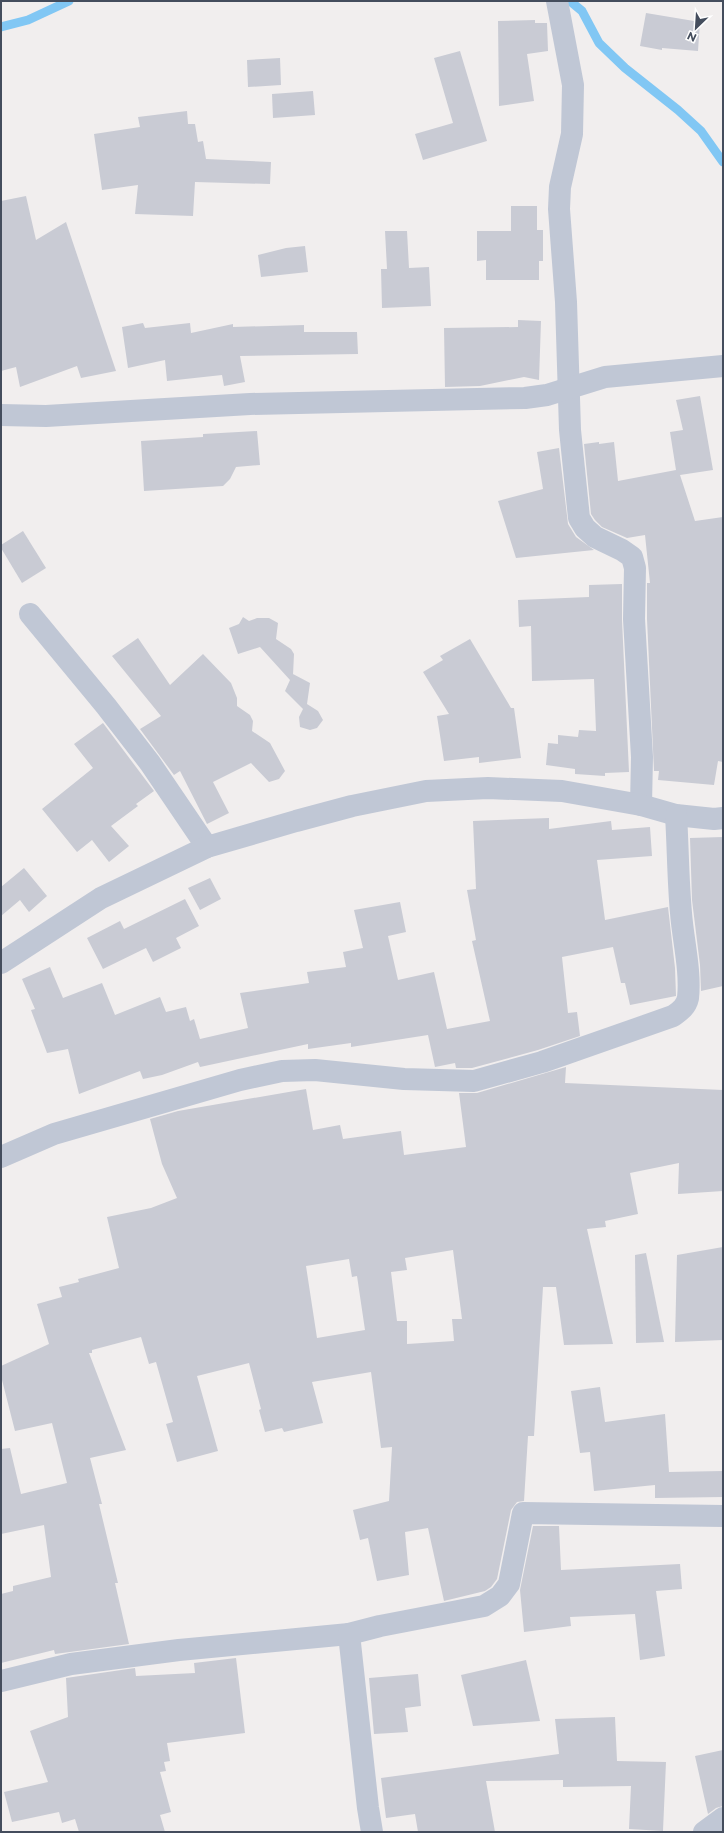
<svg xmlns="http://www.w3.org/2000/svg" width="724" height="1833" font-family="Montserrat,sans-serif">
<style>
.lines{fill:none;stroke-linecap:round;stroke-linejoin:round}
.stream{stroke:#81c7f4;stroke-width:9}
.building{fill:#c9cbd4;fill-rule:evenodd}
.minor{stroke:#c0c7d5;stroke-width:22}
</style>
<rect width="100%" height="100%" fill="#f1eeee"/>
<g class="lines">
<!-- stream -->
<g class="stream">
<polyline points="570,1 582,11 599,43 625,68 678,110 701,131 723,162"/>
<polyline points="1,27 28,20 69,1"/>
</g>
</g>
<!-- building -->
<g class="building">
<polygon points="646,13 700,22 698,51 662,48 662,50 640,46"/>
<polygon points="535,20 535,23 547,23 548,51 527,54 534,101 499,106 498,21"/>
<polygon points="460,51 487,141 423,160 415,134 453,123 434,58"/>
<polygon points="280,58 281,85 248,87 247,60"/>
<polygon points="313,91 315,115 273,118 272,94"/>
<polygon points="187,111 188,124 195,124 198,142 203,141 206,159 271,162 270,184 195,182 193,216 135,214 138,185 102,190 94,134 140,127 138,117"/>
<polygon points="26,196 36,240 66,222 116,371 81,378 77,366 20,387 16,367 1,371 1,201"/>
<polygon points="511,206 537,206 537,230 543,230 543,261 539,261 539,280 486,280 486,260 477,261 477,231 511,231"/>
<polygon points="385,231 407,231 409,268 429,267 431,306 382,308 381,269 387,269"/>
<polygon points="305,246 308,272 261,277 258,255 286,248"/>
<polygon points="518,320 541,321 539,380 524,377 480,386 445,387 444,328 518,327"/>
<polygon points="143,323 145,328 190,323 191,333 233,324 233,327 304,325 304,332 357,332 358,354 240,356 245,382 224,386 222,375 167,381 165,360 128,368 122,327"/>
<polygon points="700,396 713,470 680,475 695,521 723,517 723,762 718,761 714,785 658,780 659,771 654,771 647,619 647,583 650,583 645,535 627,538 602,527 595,520 591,514 584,444 599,442 599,444 614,442 618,481 676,470 670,432 683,430 676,400"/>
<polygon points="257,431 260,465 236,467 230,479 223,486 144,491 141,441 203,437 203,434"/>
<polygon points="559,448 568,524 576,537 594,550 516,558 498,501 543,489 537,452"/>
<polygon points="23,531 46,568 22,583 1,548 1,545"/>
<polygon points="622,584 622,620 629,772 605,773 605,776 575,774 575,769 546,765 548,743 558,744 558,735 578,737 579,730 596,731 594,679 532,681 531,626 519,627 518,600 589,597 589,585"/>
<polygon points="243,617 249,621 257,618 269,618 278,623 276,639 291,649 294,654 293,675 293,674 310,683 307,704 318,711 323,720 317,728 310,730 300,727 299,717 303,709 285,691 290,680 260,647 238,654 229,628 239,624"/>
<polygon points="138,638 170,685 203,654 231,683 237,698 237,706 250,715 253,721 252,731 270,743 285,771 279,779 269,782 251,763 213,782 229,813 207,824 180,771 174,775 140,729 161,716 112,656"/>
<polygon points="470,639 511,708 514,708 521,758 479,763 479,757 444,761 437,716 449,714 423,672 443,660 440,656"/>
<polygon points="103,723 154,791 136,804 138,806 111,826 129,846 109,862 92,840 77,852 42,809 93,768 74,744"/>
<polygon points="549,818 549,829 611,821 612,830 650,827 652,856 597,860 605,920 668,907 675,968 676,996 630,1005 625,983 621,983 613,947 562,957 568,1013 577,1012 580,1036 538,1050 472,1068 456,1068 455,1063 435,1067 428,1035 351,1047 351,1043 308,1049 308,1044 200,1067 198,1062 162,1075 143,1079 140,1071 79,1094 68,1049 47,1053 31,1010 35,1009 22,979 50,967 63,998 102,983 115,1015 160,997 166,1012 186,1007 190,1021 194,1019 200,1039 248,1028 240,993 309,983 307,972 346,967 343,952 363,948 354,910 400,902 406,932 388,936 398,980 434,972 447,1029 490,1021 472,941 476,940 467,890 476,889 473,821"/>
<polygon points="723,837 723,986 701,991 700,965 692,900 690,838"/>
<polygon points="24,868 47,896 29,912 20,900 1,916 1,887"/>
<polygon points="210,878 221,899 200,910 188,888"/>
<polygon points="185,899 199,926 176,938 181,948 153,962 146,948 103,969 87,938 120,921 124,929"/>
<path d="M 566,1067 L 565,1083 L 723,1090 L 723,1191 L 678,1194 L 679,1163 L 630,1173 L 638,1214 L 605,1221 L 606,1227 L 587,1229 L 613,1344 L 564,1345 L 556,1287 L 543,1287 L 534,1436 L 528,1436 L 524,1501 L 517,1502 L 511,1510 L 497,1579 L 491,1587 L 485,1591 L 444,1601 L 428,1528 L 405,1532 L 409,1575 L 377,1581 L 368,1538 L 360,1540 L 353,1510 L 389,1501 L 392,1447 L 381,1448 L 371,1372 L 312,1382 L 323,1423 L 284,1432 L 282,1428 L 265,1432 L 259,1410 L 261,1409 L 249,1363 L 197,1376 L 218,1451 L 177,1462 L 166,1424 L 173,1422 L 156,1362 L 149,1364 L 141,1337 L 92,1350 L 92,1353 L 89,1353 L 126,1450 L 90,1458 L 102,1504 L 99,1504 L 118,1583 L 115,1583 L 129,1644 L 55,1654 L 54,1650 L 1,1663 L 1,1594 L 13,1591 L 13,1586 L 51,1577 L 44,1525 L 1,1534 L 1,1449 L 10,1448 L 21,1494 L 67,1483 L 52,1423 L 15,1431 L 1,1376 L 1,1366 L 49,1344 L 37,1304 L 62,1297 L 59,1287 L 79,1282 L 78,1279 L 119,1268 L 107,1217 L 151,1208 L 177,1198 L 162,1164 L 150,1119 L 178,1111 L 306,1089 L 313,1130 L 340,1125 L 343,1139 L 401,1131 L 404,1155 L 466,1147 L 459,1093 L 477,1093 ZM 453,1250 L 462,1319 L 452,1319 L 454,1341 L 407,1344 L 407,1321 L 397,1321 L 391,1272 L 407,1270 L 405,1258 ZM 349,1259 L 352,1277 L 357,1276 L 365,1330 L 317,1338 L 306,1266 Z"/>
<polygon points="723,1247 723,1340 675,1342 677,1255"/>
<polygon points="646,1253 664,1342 636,1343 635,1255"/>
<polygon points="600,1387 605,1422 665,1414 669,1472 723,1471 723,1497 655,1498 655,1485 594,1491 590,1452 580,1453 571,1391"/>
<polygon points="533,1526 559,1526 561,1570 680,1564 682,1589 656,1591 665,1656 640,1660 635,1614 570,1617 571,1626 524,1632 520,1590"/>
<polygon points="236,1658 245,1733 167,1743 170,1761 164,1762 166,1771 160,1772 171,1812 160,1815 165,1832 79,1832 75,1819 62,1823 59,1812 12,1822 4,1792 48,1782 30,1731 68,1717 66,1678 135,1668 136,1676 195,1673 194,1663"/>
<polygon points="526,1660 540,1721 473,1726 461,1675"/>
<polygon points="418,1674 421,1706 405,1708 408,1732 374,1734 369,1678"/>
<polygon points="615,1717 617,1761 666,1762 663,1831 629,1829 631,1786 563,1787 563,1780 486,1781 495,1832 418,1832 415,1814 386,1818 381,1778 559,1754 555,1719"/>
<polygon points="723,1750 723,1806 716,1808 708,1814 695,1756"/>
</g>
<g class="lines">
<!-- minor -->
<g class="minor">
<polyline points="557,1 573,85 572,134 560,187 559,209 566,302 570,430 579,518 585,528 595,537 622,550 632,557 635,568 634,619 642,757 641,805"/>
<polyline points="1,415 46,416 250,404 525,398 547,395 605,377 723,366"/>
<polyline points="30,614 106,706 150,763 207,847"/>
<polyline points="1,963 101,898 207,847 296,821 352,806 426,791 488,788 562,791 641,805 676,815 714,819 723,818"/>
<path d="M 1,1157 L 54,1134 L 240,1080 L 282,1071 L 315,1070 L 404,1079 L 474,1081 L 542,1062 L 673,1016 C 680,1011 686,1007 688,998 C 691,971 683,940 681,913 C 678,880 678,847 676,815"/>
<polyline points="1,1681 71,1664 179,1650 349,1634"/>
<polyline points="372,1832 368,1808 349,1634 380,1626 484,1606 500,1596 509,1584 523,1513 723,1516"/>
<polyline points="704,1832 723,1818"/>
</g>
</g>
<!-- border -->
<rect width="724" height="1833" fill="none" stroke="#444d5d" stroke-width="4"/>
<!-- north arrow -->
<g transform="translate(696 28) rotate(205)" stroke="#ffffff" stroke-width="3" paint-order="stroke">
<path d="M0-3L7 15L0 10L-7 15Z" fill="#444d5d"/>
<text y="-6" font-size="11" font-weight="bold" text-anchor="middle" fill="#444d5d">N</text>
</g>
</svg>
